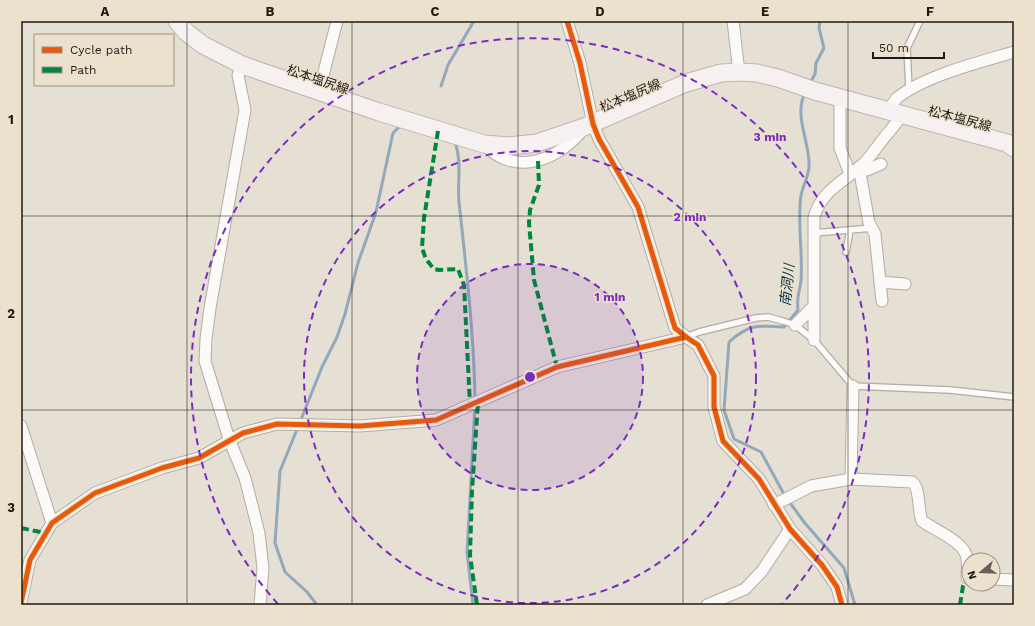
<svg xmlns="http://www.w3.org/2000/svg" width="1035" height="626" font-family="'Work Sans','Noto Sans JP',sans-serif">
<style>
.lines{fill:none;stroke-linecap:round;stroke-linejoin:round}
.stream{stroke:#93a9b9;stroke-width:3}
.lane-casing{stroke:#b1aca4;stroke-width:8}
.street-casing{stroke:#b1aca4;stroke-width:13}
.primary-casing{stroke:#beb5b1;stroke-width:19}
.lane{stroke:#fbfaf9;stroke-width:5.5}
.street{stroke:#fbfaf9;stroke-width:11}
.primary{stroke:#f6f1f0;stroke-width:17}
.quiet{stroke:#00873e;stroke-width:4;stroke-dasharray:8 4;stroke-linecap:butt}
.cycleway-casing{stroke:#ece1cd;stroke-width:8}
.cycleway{stroke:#e8590c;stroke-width:5}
.grid{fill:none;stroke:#1f1b13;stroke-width:1;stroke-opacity:0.55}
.ring{fill:none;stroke:#7b2cbf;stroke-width:2;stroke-dasharray:7 5}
.labels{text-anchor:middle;stroke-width:3;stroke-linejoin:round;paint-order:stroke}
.street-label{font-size:13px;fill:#1f1b13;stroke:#ece1cd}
.water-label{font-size:14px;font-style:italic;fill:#083551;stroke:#ece1cd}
.centre{fill:#7b2cbf;stroke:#ece1cd;stroke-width:2}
.ring-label{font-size:12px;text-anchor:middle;font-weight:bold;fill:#7b2cbf;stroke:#ece1cd;stroke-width:3;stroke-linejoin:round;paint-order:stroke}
.neatline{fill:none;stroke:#1f1b13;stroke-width:1.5}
.grid-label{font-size:13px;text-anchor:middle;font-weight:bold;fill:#1f1b13}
</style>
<rect width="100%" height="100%" fill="#e5dfd4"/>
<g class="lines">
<!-- stream -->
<g class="stream">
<polyline points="810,83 815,74 816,63 824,48 819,28 820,21"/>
<polyline points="441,86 448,65 474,21"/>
<path d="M 456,145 C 462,165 457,181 459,202 C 466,267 474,334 475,399"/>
<polyline points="300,422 322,367 337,337 345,314 358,263 376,212 393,133 401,125"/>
<polyline points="298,427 280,471 275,543 285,572 307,592 317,605"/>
<path d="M 785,496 L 761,452 L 734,439 L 724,410 L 729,342 C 749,324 759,325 784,327 L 798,310 C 796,296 800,292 801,280 C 803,252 797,223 801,195 C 803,186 808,177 809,168 C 811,144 793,116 805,93"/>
<polyline points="788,500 804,522 844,568 855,605"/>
<polyline points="473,605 467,552 475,405"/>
</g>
<defs>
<g id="lane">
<polyline points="909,90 907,48 920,21"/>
<polyline points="814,233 872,228"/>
<polyline points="846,252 850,230"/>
<polyline points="686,337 699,332 756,318 768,317 783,321 795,325 814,340 853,386 950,390 1014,397"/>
</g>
<g id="street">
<polyline points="567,21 580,63 593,124 599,139 638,207 675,328 686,337 698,345 714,376 714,407 723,441 759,479 790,529 822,565 837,587 842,605"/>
<polyline points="733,21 739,72"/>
<polyline points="242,65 238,75 245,110 210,308 206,339 205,361 229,439 245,478 259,533 263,568 260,605"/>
<polyline points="319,91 337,21"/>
<polyline points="840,98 840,148 850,174"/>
<path d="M 889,110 C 891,107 894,101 897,98 C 924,76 980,62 1014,52"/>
<path d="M 484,144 C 515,178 560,160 584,128"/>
<polyline points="881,164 867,170 859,167 869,223 875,234 882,301"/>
<polyline points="880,282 905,284"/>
<polyline points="795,325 813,307"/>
<path d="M 814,340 L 814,217 C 822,191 841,183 860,167 C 868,160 874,151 880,143 C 889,131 894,128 902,114"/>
<polyline points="21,426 52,523"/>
<polyline points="851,479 853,386"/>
<path d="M 774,505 L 811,486 L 851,479 L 912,482 C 920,486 918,512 922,521 C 934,530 966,542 967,559 C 968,565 967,571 967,578 L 969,578"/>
<polyline points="993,579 1014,580"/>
<polyline points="21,603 30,560 52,523 95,493 162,468 199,458 243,433 277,424 360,426 436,420 557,367 686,337"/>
<polyline points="707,605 745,589 762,571 790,529"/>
</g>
<polyline id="primary" points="177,21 186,32 203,45 242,65 379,112 484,144 509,146 537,143 584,127 686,83 721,73 739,72 757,73 778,78 815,91 1007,143 1014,148"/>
</defs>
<!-- lane casing -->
<use href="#lane" class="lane-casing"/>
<!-- street casing -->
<use href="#street" class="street-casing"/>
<!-- primary casing -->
<use href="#primary" class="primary-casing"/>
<!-- lane -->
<use href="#lane" class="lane"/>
<!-- street -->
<use href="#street" class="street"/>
<!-- primary -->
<use href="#primary" class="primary"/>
<!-- quiet -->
<g class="quiet">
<polyline points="438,131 424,218 422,248 426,259 434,269 439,270 458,269 464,285 470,405"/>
<polyline points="538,161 539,185 530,210 529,223 534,280 557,367"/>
<polyline points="21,528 45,533"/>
<polyline points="477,605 470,555 472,491 478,402"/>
<polyline points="960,605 963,586 967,578"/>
</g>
<defs>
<g id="cycleway">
<polyline points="567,21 580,63 593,124 599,139 638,207 675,328 686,337 698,345 714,376 714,407 723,441 759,479 790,529 822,565 837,587 842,605"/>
<polyline points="21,603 30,560 52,523 95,493 162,468 199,458 243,433 277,424 360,426 436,420 557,367 686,337"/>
</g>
</defs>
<!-- cycleway casing -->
<use href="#cycleway" class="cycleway-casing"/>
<!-- cycleway -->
<use href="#cycleway" class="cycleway"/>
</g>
<!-- grid -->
<path class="grid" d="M 187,21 L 187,605M 352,21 L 352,605M 518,21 L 518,605M 683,21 L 683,605M 848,21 L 848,605M 21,216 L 1014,216M 21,410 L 1014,410"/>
<!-- distance rings -->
<circle cx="530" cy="377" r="113" fill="#7b2cbf" fill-opacity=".12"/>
<g class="ring">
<circle cx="530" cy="377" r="113"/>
<circle cx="530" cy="377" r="226"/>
<path d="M278 604A339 339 0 1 1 782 604"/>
</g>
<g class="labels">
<!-- street labels -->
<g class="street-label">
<text transform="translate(318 79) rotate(19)" y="5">松本塩尻線</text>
<text transform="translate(630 95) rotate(-23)" y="5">松本塩尻線</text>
<text transform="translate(960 118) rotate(15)" y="5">松本塩尻線</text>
</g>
<!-- water labels -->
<g class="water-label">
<text transform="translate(787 285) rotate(-84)" y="5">南洞川</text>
</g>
</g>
<circle cx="530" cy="377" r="6" class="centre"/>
<g class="ring-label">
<text x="770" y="141">3 min</text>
<text x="690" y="221">2 min</text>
<text x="610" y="301">1 min</text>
</g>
<!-- border -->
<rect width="1035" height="626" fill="none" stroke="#ece1cd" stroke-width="44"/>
<!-- legend -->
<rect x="34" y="34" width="140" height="52" fill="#ece1cd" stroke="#9a9283"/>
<rect x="42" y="47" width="20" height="6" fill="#e8590c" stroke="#9a9283"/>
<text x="70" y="54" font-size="12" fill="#1f1b13">Cycle path</text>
<rect x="42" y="67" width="20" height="6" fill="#00873e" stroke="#9a9283"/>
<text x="70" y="74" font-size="12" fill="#1f1b13">Path</text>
<!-- north arrow -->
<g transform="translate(981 572) rotate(251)"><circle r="19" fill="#ece1cd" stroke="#9a9283"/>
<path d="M0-3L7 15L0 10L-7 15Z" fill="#646057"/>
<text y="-6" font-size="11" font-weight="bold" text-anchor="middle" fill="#1f1b13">N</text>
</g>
<!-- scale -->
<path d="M873 52v6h71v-6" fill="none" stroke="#1f1b13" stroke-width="2"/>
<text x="879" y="52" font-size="12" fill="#1f1b13" stroke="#ece1cd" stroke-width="3" paint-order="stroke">50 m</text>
<rect x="22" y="22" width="991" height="582" class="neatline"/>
<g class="grid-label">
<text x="105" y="16">A</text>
<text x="270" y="16">B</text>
<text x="435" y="16">C</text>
<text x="600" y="16">D</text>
<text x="765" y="16">E</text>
<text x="930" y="16">F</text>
<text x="11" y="124">1</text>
<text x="11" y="318">2</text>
<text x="11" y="512">3</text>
</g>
</svg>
